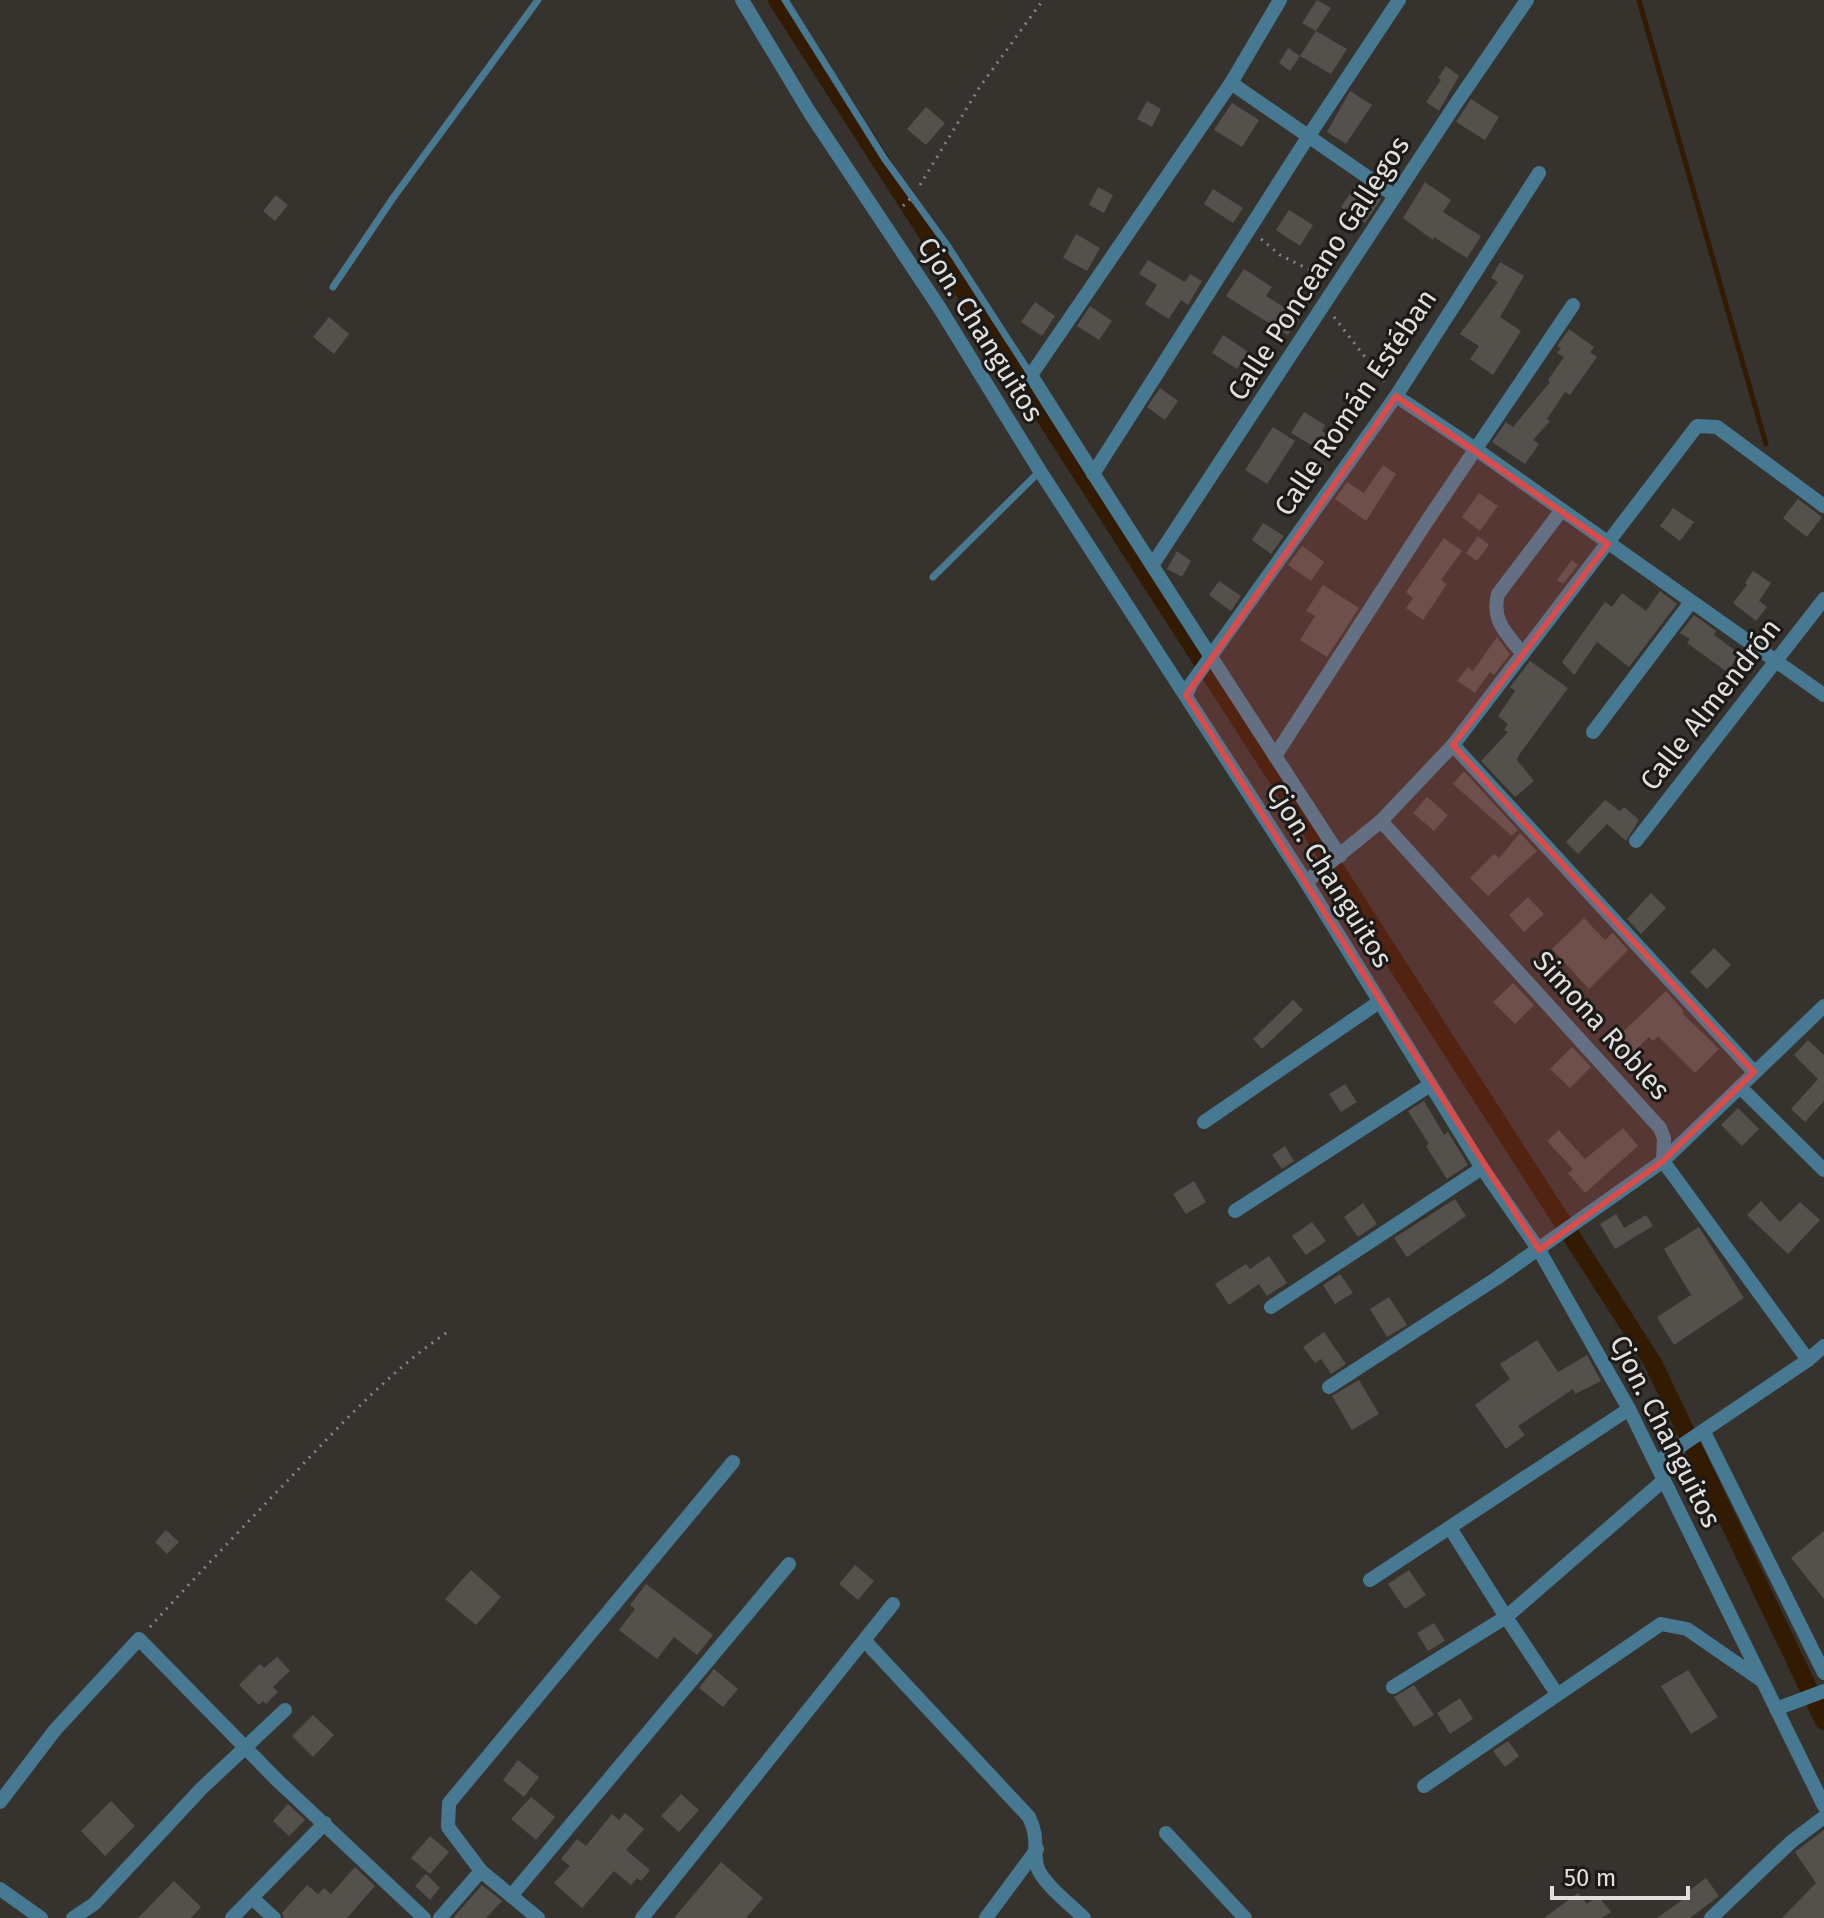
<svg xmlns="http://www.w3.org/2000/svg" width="1824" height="1918" font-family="'Fira Sans',sans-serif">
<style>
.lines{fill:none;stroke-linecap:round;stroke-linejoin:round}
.stream{stroke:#321a03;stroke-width:5}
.canal{stroke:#321a03;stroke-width:18}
.building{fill:#54504c}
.path{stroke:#888582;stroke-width:3;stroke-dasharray:2 6;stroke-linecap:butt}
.lane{stroke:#477a92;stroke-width:7}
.street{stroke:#477a92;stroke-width:14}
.path-bridge{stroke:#888582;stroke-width:3;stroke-dasharray:2 6;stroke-linecap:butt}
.marked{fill:#d84d4c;fill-opacity:0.2;stroke:#d84d4c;stroke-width:6;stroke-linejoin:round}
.labels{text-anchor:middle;stroke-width:6;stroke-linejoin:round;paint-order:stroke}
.street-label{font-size:28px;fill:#e2e0dd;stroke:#1c1a18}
</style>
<rect width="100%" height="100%" fill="#36322e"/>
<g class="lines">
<!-- stream -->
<polyline class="stream" points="1639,0 1766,444"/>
<!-- canal -->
<polyline class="canal" points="777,0 1653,1363 1824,1721"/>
</g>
<!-- building -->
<g class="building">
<polygon points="1317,0 1331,8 1316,31 1302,23"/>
<polygon points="1316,31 1347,49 1331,74 1300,56"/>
<polygon points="1288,48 1300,56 1290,71 1279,63"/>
<polygon points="1446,66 1459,76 1439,111 1426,102 1441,80 1438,78"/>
<polygon points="1350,91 1372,105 1346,144 1327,132"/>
<polygon points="1471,99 1499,117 1485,140 1456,122"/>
<polygon points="1147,101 1161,109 1152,127 1137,119"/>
<polygon points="1232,103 1259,120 1242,147 1214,130"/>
<polygon points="926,107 945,123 926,145 907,129"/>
<polygon points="1358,182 1381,199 1365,223 1341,207"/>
<polygon points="1425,182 1451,200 1443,212 1481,236 1467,258 1434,237 1433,240 1403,218"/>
<polygon points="1098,187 1113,195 1104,213 1089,205"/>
<polygon points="1213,189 1243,208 1233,223 1204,204"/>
<polygon points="276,195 288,205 275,221 263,211"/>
<polygon points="1289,210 1313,225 1300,246 1276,230"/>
<polygon points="1076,234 1100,248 1087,271 1063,258"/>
<polygon points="1148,260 1185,282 1190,274 1202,281 1188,305 1181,300 1169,319 1145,304 1157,285 1139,274"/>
<polygon points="1500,262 1524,276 1500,317 1521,331 1493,375 1470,359 1479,346 1460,334 1498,282 1491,278"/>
<polygon points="1244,269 1272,287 1266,296 1300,317 1288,335 1226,296"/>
<polygon points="1035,302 1055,316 1042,336 1021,322"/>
<polygon points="1090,306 1112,321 1099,340 1077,326"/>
<polygon points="329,317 349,334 334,354 313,337"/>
<polygon points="1569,329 1594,347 1590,352 1597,357 1570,395 1565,392 1547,419 1550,421 1533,440 1539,444 1525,464 1492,442 1506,422 1513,427 1550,382 1548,380 1564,357 1557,353 1561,348 1557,346"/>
<polygon points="1223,335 1248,352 1237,369 1212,353"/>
<polygon points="1160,388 1178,401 1165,420 1147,407"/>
<polygon points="1304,412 1325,425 1322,431 1339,442 1330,456 1291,433"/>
<polygon points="1273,427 1295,441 1267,484 1245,470"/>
<polygon points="1383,465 1396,474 1366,521 1335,499 1347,482 1364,493"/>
<polygon points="1479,493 1498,506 1480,531 1462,517"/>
<polygon points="1798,499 1822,517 1807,537 1783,518"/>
<polygon points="1673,508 1694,522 1680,541 1660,526"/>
<polygon points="1263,523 1284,536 1271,554 1252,540"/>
<polygon points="1478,536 1489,545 1477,561 1466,553"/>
<polygon points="1444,538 1462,551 1441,580 1447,584 1423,620 1406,608 1413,598 1406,592"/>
<polygon points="1302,546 1324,562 1311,581 1288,565"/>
<polygon points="1177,551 1191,561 1182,577 1167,569"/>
<polygon points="1572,560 1578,565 1563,584 1557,580"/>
<polygon points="1753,571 1771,583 1759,601 1767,607 1756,621 1733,603 1747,585 1745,583"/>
<polygon points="1219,581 1241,596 1231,611 1209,595"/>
<polygon points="1323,585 1359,608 1327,657 1300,640 1315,616 1306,611"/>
<polygon points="1660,591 1677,604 1629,667 1597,642 1574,675 1562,662 1605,602 1612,607 1622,593 1646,611"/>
<polygon points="1694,615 1716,631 1714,635 1740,654 1727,672 1687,643 1690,639 1680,633"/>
<polygon points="1497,637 1510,654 1494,675 1490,672 1475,693 1457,681 1468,667 1473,671"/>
<polygon points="1530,661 1568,688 1519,755 1517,760 1534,781 1515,797 1481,761 1508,732 1504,730 1508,724 1498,716 1515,691 1510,687"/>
<polygon points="1464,771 1518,830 1512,836 1453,784"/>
<polygon points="1427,797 1448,815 1434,831 1413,813"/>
<polygon points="1605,800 1620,811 1624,807 1639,820 1626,841 1607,824 1578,854 1566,842"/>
<polygon points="1520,833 1537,851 1488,896 1470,878 1494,854 1499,858"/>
<polygon points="1651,893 1666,908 1641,934 1627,919"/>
<polygon points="1528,897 1544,914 1524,932 1509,915"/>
<polygon points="1584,918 1605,940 1613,933 1628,950 1589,989 1552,949"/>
<polygon points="1714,948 1731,965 1707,989 1690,972"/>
<polygon points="1513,983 1534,1005 1515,1024 1493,1002"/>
<polygon points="1666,991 1684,1011 1682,1013 1719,1049 1695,1073 1658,1036 1653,1041 1649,1037 1627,1058 1612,1042"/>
<polygon points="1293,1000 1303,1010 1262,1049 1253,1039"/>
<polygon points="1808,1040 1824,1055 1824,1101 1805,1122 1791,1109 1818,1079 1794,1055"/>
<polygon points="1572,1047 1591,1067 1570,1088 1550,1069"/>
<polygon points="1345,1084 1357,1102 1341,1112 1329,1094"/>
<polygon points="1424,1101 1444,1135 1448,1132 1468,1165 1447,1179 1426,1146 1429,1144 1408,1111"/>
<polygon points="1738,1108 1759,1129 1742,1146 1721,1125"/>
<polygon points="1623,1128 1638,1146 1585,1193 1568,1173 1573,1169 1547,1141 1559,1130 1585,1159"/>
<polygon points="1285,1146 1294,1161 1282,1169 1272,1155"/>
<polygon points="1194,1181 1206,1202 1186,1214 1173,1194"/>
<polygon points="1455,1199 1466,1216 1407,1257 1394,1238"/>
<polygon points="1761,1201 1780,1222 1800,1202 1820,1220 1788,1254 1747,1215"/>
<polygon points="1363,1203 1377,1224 1358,1237 1344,1217"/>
<polygon points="1616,1214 1624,1228 1646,1215 1653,1226 1615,1249 1600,1224"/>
<polygon points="1312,1222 1326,1241 1306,1255 1292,1236"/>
<polygon points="1699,1227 1744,1298 1674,1345 1657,1317 1691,1295 1664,1249"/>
<polygon points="1269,1256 1287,1283 1267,1296 1259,1284 1229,1305 1215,1284 1246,1264 1250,1269"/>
<polygon points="1340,1274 1353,1293 1335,1304 1323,1285"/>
<polygon points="1389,1297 1407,1325 1387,1337 1370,1309"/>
<polygon points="1324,1332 1346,1364 1331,1374 1321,1359 1315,1363 1303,1347"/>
<polygon points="1537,1340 1558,1372 1587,1355 1601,1381 1575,1394 1573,1389 1518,1426 1525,1435 1506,1449 1475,1405 1510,1379 1500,1364"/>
<polygon points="1359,1380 1379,1414 1352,1430 1332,1396"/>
<polygon points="166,1530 179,1542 167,1554 155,1542"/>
<polygon points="1824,1531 1824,1599 1791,1558"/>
<polygon points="855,1565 874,1581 858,1600 839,1584"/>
<polygon points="471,1570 501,1597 476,1625 445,1599"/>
<polygon points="1409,1570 1426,1595 1405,1609 1388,1584"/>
<polygon points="646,1584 713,1635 697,1655 674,1637 657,1659 619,1630 635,1609 630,1605"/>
<polygon points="1434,1623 1445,1641 1428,1651 1417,1633"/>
<polygon points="277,1657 290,1671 273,1687 278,1692 266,1704 263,1701 259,1705 239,1685 260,1664 264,1668"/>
<polygon points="714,1669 738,1689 723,1707 699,1688"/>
<polygon points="1688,1670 1718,1717 1691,1734 1661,1686"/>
<polygon points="1414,1685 1434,1715 1414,1727 1394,1697"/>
<polygon points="1460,1698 1473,1719 1450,1734 1437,1713"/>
<polygon points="313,1715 334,1735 313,1757 292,1736"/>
<polygon points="1508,1741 1519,1756 1505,1767 1493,1751"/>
<polygon points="518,1760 539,1777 524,1797 503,1780"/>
<polygon points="681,1794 699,1810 679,1832 661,1816"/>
<polygon points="531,1797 555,1817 536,1840 511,1819"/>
<polygon points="111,1801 135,1826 105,1856 81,1831"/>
<polygon points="288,1804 305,1820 289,1836 273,1821"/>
<polygon points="625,1813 644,1829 626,1850 650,1870 641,1881 637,1878 631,1885 614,1871 582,1908 554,1883 570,1866 561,1859 577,1839 586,1846 612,1814 619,1820"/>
<polygon points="1824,1830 1824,1918 1782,1918 1816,1883 1795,1852"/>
<polygon points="430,1836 449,1852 430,1874 411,1858"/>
<polygon points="721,1862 763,1898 746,1918 674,1918"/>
<polygon points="355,1867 375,1886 347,1918 284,1918 282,1913 307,1885 318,1894 324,1888 331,1894"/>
<polygon points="426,1874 440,1888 430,1900 415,1886"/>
<polygon points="1706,1878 1719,1896 1690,1918 1657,1918 1688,1896 1686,1893"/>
<polygon points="174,1881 201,1907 191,1918 138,1918"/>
<polygon points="482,1885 502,1901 486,1918 453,1918"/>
<polygon points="1578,1893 1587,1904 1598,1896 1611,1912 1602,1918 1544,1918"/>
</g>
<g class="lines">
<!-- path -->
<g class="path">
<polyline points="920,185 979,88 1043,0"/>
<polyline points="1261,239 1280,255 1314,272 1319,285"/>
<polyline points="1334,317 1386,384"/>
<path d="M 150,1627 C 196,1576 244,1526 292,1476 C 341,1424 390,1371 449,1331"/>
</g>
<!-- lane -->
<g class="lane">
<polyline points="785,0 884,158 947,245 1031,375"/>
<polyline points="333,287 393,198 538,0"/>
<polyline points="933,577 1040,471"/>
</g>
<!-- street -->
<g class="street">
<polyline points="742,0 810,113 939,307 1040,471 1306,882 1482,1168 1539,1250 1629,1409 1824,1806"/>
<path d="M 1280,0 L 1231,83 L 1031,375 C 1132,536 1236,696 1340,856"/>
<polyline points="1231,83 1395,196"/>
<polyline points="1396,396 1477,450 1824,695"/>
<polyline points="1093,474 1308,137 1399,0"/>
<polyline points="1153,564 1457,102 1527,0"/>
<path d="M 1523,654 C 1507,634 1491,621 1498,594 L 1561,511"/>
<polyline points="1186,695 1191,684 1396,396 1539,173"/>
<polyline points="1593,732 1691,602"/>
<polyline points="1453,745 1754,1072"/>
<polyline points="1275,756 1427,521 1573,305"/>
<polyline points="1381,821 1660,1128 1664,1138 1663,1161 1808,1360"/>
<polyline points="1636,841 1824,599"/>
<polyline points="1306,882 1381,821 1453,745 1697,426 1717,427 1824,506"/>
<polyline points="1740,1087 1824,1170"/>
<polyline points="1204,1122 1379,1002"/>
<polyline points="1235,1211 1430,1085"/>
<polyline points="1271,1307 1482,1168"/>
<polyline points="1329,1387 1497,1278 1663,1161 1824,1006"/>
<polyline points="1704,1432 1824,1673"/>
<polyline points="1657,1462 1808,1360 1824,1346"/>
<polyline points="1370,1580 1629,1409"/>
<path d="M 865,1641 L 1029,1817 C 1039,1838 1033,1846 1037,1866 C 1041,1882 1072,1906 1084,1918"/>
<polyline points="1393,1687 1506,1617 1450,1528"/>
<polyline points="1557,1694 1506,1617 1664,1480"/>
<polyline points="1776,1709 1824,1691"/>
<polyline points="1424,1786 1661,1624 1687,1629 1761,1680"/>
<polyline points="0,1802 55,1730 139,1639 277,1780 424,1918"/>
<polyline points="1166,1833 1245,1918"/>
<polyline points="0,1889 41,1918"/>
<polyline points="511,1896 789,1564"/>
<polyline points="252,1898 274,1918"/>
<polyline points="73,1918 94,1904 201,1789 285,1710"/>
<polyline points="232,1918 325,1823"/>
<polyline points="440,1918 481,1871"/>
<polyline points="538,1918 481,1871 448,1827 449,1803 733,1462"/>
<polyline points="642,1918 893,1604"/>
<polyline points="986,1918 1037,1849"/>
<polyline points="1711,1918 1791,1842 1824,1817"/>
</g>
<!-- path-bridge -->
<polyline class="path-bridge" points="903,206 914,195"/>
</g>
<!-- marked area -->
<path class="marked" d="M 1396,396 L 1608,544 L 1453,745 L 1754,1072 L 1663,1161 L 1539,1250 L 1186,695 Z"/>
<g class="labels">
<!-- street labels -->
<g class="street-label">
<text transform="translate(1318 268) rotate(-57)" y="10">Calle Ponceano Gallegos</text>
<text transform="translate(981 329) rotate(58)" y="10">Cjon. Changuitos</text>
<text transform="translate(1355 402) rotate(-56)" y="10">Calle Román Estéban</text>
<text transform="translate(1710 704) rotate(-52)" y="10">Calle Almendrón</text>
<text transform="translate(1330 875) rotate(58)" y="10">Cjon. Changuitos</text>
<text transform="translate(1602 1025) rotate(48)" y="10">Simona Robles</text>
<text transform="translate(1666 1431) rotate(63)" y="10">Cjon. Changuitos</text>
</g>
</g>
<!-- scale -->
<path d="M1552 1886v12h136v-12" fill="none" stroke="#e2e0dd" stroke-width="4"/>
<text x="1564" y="1886" font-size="24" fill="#e2e0dd" stroke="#1c1a18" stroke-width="6" paint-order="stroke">50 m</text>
</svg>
